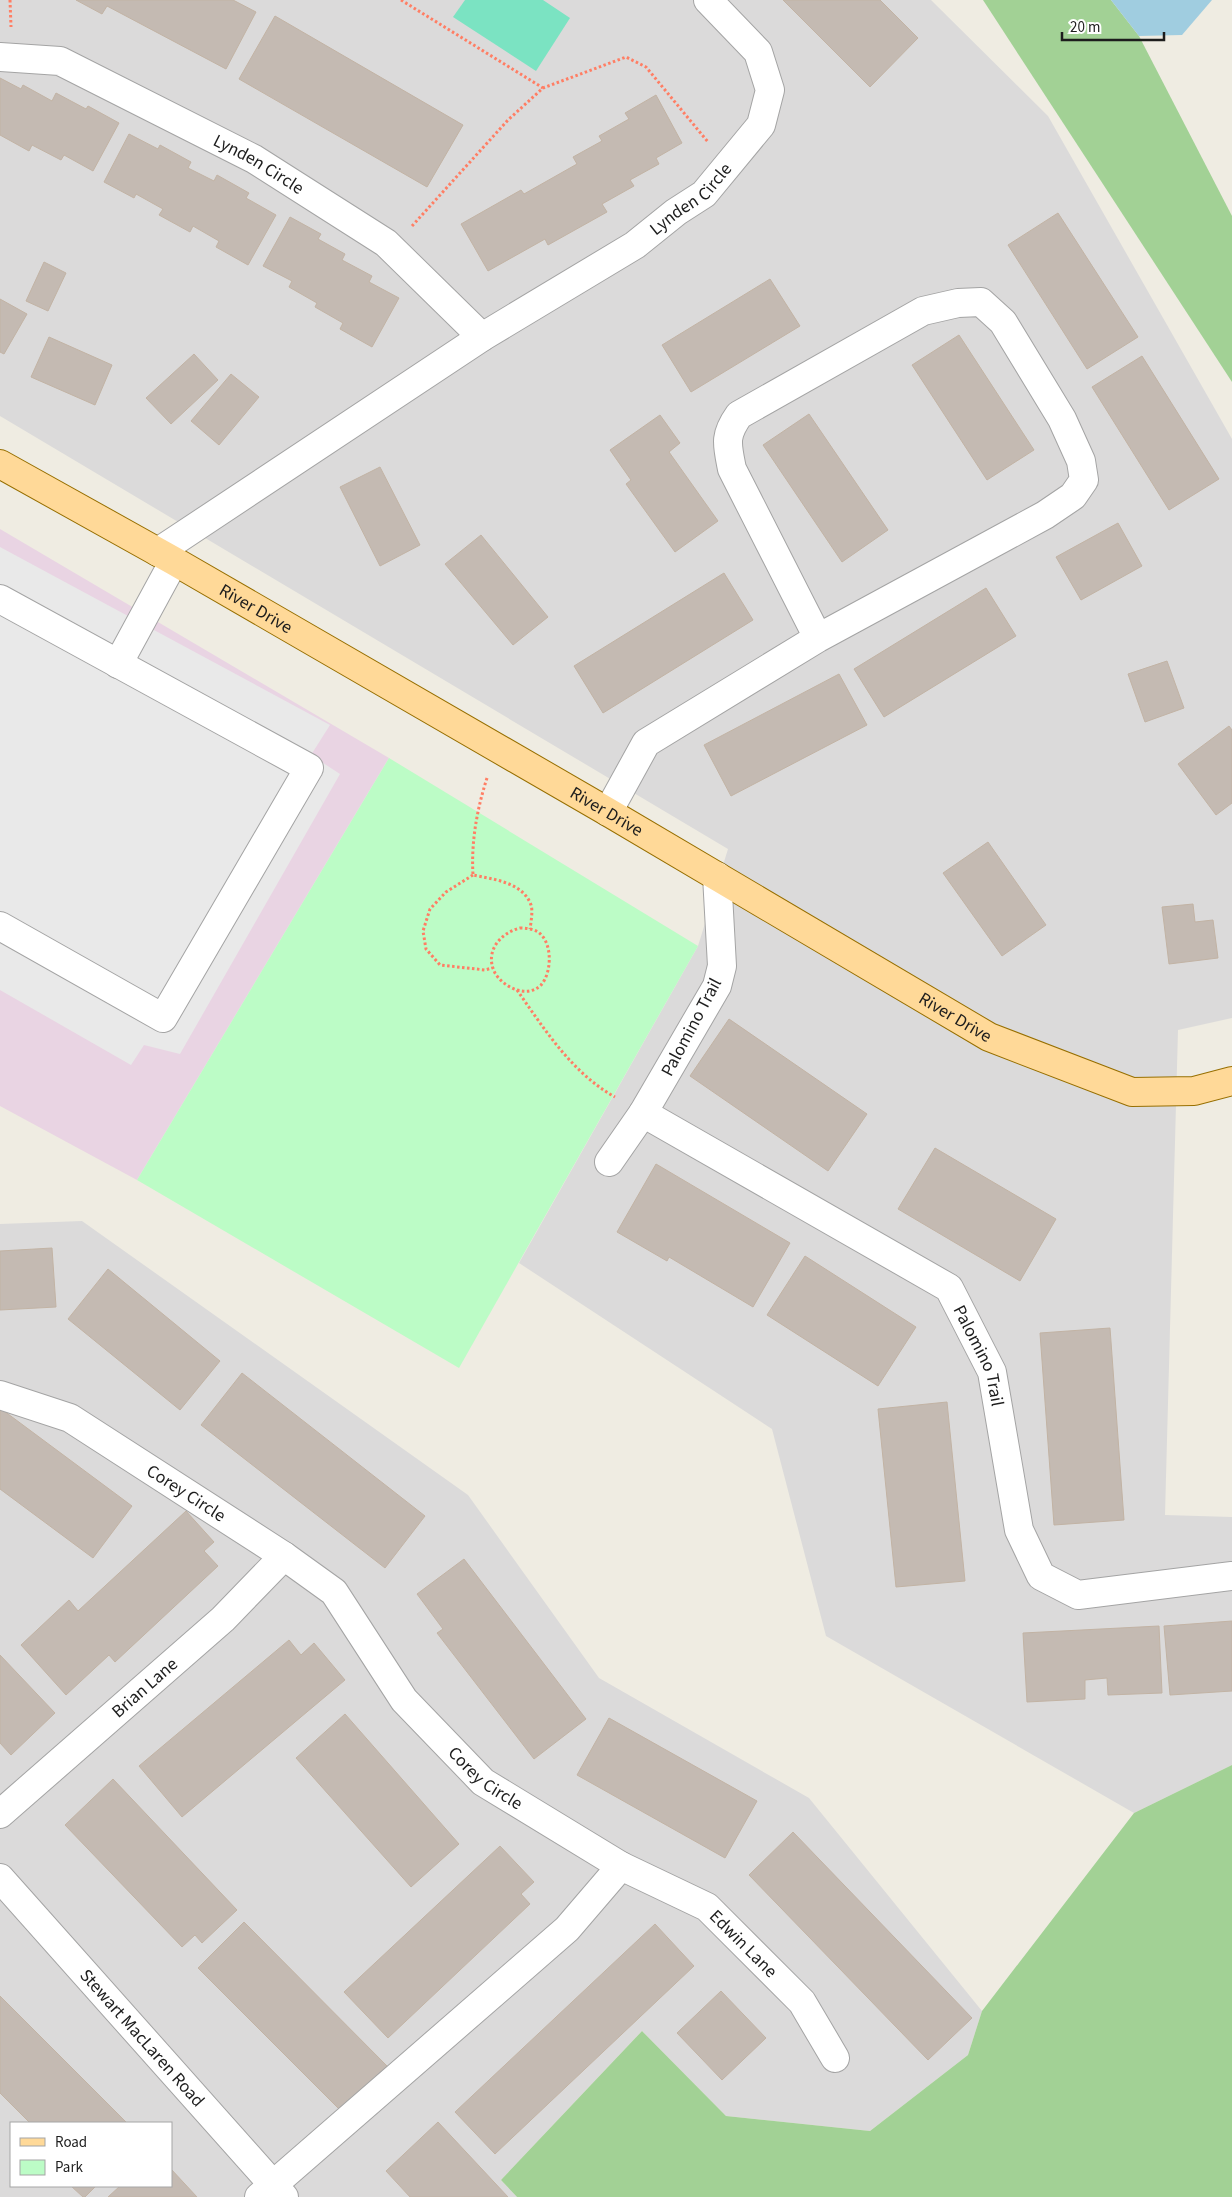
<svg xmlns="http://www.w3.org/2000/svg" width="1232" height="2197" font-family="'Source Sans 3',sans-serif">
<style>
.residential{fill:#dbdada;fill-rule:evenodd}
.industrial{fill:#e9d4e3}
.forest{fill:#a2d195}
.park{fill:#bcfcc6}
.pitch{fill:#7be3c2}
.parking{fill:#e9e9e9}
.water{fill:#a0cde0}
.building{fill:#c4bab2;stroke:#c2b3a4}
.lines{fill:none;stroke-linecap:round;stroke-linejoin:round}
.minor-casing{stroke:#a4a4a4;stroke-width:30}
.major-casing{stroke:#976f00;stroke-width:30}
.path{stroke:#ff7e64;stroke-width:3;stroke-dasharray:2.5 2.5;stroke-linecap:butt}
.minor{stroke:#fff;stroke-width:28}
.major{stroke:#ffd998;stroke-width:28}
.labels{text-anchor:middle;stroke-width:4;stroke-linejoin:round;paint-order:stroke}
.street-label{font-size:18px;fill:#1d1d1d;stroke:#fff}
</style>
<rect width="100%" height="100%" fill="#efece2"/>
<!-- residential -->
<g class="residential">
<polygon points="0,0 931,0 1048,116 1232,439 1232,1018 1178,1030 1165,1515 1232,1517 1232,1765 1134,1813 826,1636 772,1429 519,1263 698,946 728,849 0,416"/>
<path d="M 82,1221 L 468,1495 L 599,1678 L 809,1798 L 982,2011 L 968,2055 L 870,2131 L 726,2116 L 642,2031 L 501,2180 L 517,2197 L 0,2197 L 0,1224 ZM 11,2123 L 171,2123 L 171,2186 L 11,2186 Z"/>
</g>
<!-- industrial -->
<polygon class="industrial" points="0,529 389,758 137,1180 0,1106"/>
<!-- forest -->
<g class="forest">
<polygon points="983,0 1111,0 1139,36 1232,216 1232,382"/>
<polygon points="1232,1765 1232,2197 517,2197 501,2180 642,2031 726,2116 870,2131 968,2055 982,2011 1134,1813"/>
</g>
<!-- park -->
<polygon class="park" points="389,758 698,946 459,1368 137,1180"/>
<!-- pitch -->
<polygon class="pitch" points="465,0 543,0 570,18 536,71 453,17"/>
<!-- parking -->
<polygon class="parking" points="0,547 330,725 311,755 340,774 180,1054 144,1045 131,1065 0,990"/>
<!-- water -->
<polygon class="water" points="1111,0 1212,0 1182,35 1139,36"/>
<!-- building -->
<g class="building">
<polygon points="76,0 233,0 256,12 226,69 107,6 102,14"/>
<polygon points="783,0 880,0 918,38 870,87"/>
<polygon points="275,16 463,125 427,187 239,79"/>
<polygon points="0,78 21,89 23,85 52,101 56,93 86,109 88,106 119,123 93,171 64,155 61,160 32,145 29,151 0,135"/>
<polygon points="656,95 682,143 656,158 659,164 630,180 634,186 602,204 607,212 548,245 545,239 488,271 461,224 521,190 524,194 577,164 573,157 602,141 599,136 629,119 625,113"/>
<polygon points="129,134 158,149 160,145 191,162 188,168 214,181 217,175 249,193 246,198 276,215 248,265 216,247 219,241 193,226 190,232 159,215 163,209 136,194 134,198 104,182"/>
<polygon points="1058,213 1138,337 1087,369 1008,245"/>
<polygon points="290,217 321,234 318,239 345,254 342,260 372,276 369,282 399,298 372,347 340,329 343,323 315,307 317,303 289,287 292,281 263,266"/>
<polygon points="44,262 66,273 48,311 26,301"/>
<polygon points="770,279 800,326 691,392 662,345"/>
<polygon points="0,299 27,314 4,354 0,352"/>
<polygon points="959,335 1034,450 987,480 912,365"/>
<polygon points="49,337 112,365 95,405 31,377"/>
<polygon points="194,354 218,380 171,424 146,398"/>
<polygon points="1142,356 1219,479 1169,510 1092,387"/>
<polygon points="231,374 259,397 219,445 191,421"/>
<polygon points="809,414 888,530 842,562 763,445"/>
<polygon points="660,415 680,443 669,452 718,521 675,552 626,484 631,480 610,450"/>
<polygon points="380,467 420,545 380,566 340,487"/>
<polygon points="1118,523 1142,566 1081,600 1056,557"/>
<polygon points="481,535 548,617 513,645 445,564"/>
<polygon points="724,573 753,620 603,713 574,666"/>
<polygon points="986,588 1016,636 884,717 854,669"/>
<polygon points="1167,661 1184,708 1145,722 1128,674"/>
<polygon points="839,674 867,725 731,796 704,745"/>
<polygon points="1229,726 1232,730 1232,803 1216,815 1178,764"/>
<polygon points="988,842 1046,925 1002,956 943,873"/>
<polygon points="1193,904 1195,922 1213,920 1218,958 1169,964 1162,907"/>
<polygon points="729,1019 867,1114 828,1171 690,1076"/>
<polygon points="935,1148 1056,1219 1020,1281 898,1209"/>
<polygon points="656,1164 790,1243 753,1307 669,1257 667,1261 617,1232"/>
<polygon points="52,1248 56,1307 0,1310 0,1251"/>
<polygon points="805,1256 916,1327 878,1386 767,1315"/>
<polygon points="108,1269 220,1361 180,1410 68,1319"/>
<polygon points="1110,1328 1124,1520 1054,1525 1040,1333"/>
<polygon points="242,1373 425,1516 385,1568 201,1425"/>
<polygon points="947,1402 965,1581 896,1587 878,1409"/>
<polygon points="0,1408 132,1506 93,1558 0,1489"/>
<polygon points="186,1511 214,1542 204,1551 218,1566 115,1662 109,1655 66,1695 21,1645 69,1600 78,1611"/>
<polygon points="464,1559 586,1719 534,1759 437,1633 443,1629 417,1594"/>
<polygon points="1232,1621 1232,1691 1170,1695 1164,1626"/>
<polygon points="1159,1626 1162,1693 1108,1695 1107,1678 1085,1680 1085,1699 1027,1702 1023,1633"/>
<polygon points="289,1640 301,1655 314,1643 345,1680 182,1817 139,1766"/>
<polygon points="0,1655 55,1713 11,1755 0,1743"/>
<polygon points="345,1714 459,1844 411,1887 296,1758"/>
<polygon points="609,1718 757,1801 725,1858 577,1775"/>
<polygon points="113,1779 237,1910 202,1943 195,1935 182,1947 65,1825"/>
<polygon points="793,1832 972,2018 928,2060 749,1875"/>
<polygon points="500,1846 534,1882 521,1894 530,1904 388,2038 344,1992"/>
<polygon points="244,1922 387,2066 341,2111 198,1968"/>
<polygon points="655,1924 694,1966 495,2154 455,2112"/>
<polygon points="721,1991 766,2038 722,2080 677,2033"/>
<polygon points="0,1996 127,2123 30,2123 0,2093"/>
<polygon points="438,2122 508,2197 410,2197 386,2171"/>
<polygon points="171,2169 197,2197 108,2197 120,2186 171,2186"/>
<polygon points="71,2186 96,2186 85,2197 83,2197"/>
</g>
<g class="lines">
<defs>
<g id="minor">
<path id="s1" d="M 0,57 L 60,61 L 254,159 L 386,243 L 482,337"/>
<path id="s2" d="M 158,552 L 482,337 L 635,245 L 676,212 L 704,194 L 761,125 L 770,90 L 758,52 L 708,0"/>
<polyline points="0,599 309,768 163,1018 0,926"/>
<polyline points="118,664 174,561"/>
<path d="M 608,812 L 646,743 L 818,638 L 1045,515 L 1073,496 L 1084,480 L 1081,461 L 1062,419 L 1003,322 L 981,302 L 958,303 L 923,311 L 739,415 C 724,436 727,444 732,469 L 818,638"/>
<path id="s3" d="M 717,876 L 722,966 L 717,986 L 643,1113 L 949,1288 L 992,1372 L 1019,1530 L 1041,1576 L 1078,1595 L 1232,1576"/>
<polyline points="609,1162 643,1113"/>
<path id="s4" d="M 0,1395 L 70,1418 L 284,1556 L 334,1592 L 404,1700 L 483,1782 L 621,1866 L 707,1907 L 802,2002 L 835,2058"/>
<path id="s5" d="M 0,1814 L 223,1619 L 284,1556"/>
<path id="s6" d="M 0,1878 L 284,2197"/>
<polyline points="259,2197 567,1929 621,1866"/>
</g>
<g id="major">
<path id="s7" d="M 0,464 L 174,561 L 608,812 L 989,1037 L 1132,1092 L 1194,1091 L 1232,1081"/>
</g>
</defs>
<!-- minor casing -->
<use href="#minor" class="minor-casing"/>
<!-- major casing -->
<use href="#major" class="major-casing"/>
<!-- path -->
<g class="path">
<polyline points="10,0 11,27"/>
<polyline points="401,0 543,88"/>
<polyline points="412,226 508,120 543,88 626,57 646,67 708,142"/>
<path d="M 487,778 C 477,809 471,842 473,875 C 492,879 523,882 531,905 C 533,911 531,922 530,929"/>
<polyline points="473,875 446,892 430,909 423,931 426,949 440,965 485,970 492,968"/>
<path d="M 520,928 C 526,928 533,929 538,932 C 553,942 552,973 541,985 C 527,999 503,987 495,973 C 484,952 500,933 520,928 Z"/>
<path d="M 517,990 C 545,1030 572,1073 615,1097"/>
</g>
<!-- minor -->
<use href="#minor" class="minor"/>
<!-- major -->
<use href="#major" class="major"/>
</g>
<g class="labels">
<!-- street labels -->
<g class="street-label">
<text dy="6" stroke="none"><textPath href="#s1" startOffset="284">Lynden Circle</textPath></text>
<text dy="6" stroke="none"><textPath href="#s2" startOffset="640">Lynden Circle</textPath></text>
<text dy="6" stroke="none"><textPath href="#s7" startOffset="294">River Drive</textPath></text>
<text dy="6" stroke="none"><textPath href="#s7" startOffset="699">River Drive</textPath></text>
<text dy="6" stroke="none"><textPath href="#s7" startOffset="1104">River Drive</textPath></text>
<text transform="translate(691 1027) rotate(-62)" y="6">Palomino Trail</text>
<text dy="6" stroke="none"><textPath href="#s3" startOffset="685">Palomino Trail</textPath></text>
<text dy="6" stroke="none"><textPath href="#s4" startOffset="212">Corey Circle</textPath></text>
<text dy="6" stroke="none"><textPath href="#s5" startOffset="192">Brian Lane</textPath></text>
<text dy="6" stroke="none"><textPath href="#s4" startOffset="632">Corey Circle</textPath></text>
<text dy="6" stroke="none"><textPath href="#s4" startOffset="941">Edwin Lane</textPath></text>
<text dy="6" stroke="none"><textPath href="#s6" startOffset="214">Stewart MacLaren Road</textPath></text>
</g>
</g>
<!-- legend -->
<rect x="10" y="2122" width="162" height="65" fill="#ffffff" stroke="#a5a5a5"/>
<rect x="20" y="2138" width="25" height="8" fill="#ffd998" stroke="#a5a5a5"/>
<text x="55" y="2147" font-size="15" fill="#1d1d1d">Road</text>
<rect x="20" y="2160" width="25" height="15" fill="#bcfcc6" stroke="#a5a5a5"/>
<text x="55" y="2172" font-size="15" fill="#1d1d1d">Park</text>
<!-- scale -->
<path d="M1062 32v8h102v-8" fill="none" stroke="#1d1d1d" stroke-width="2.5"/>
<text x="1070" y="32" font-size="15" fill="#1d1d1d" stroke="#ffffff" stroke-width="4" paint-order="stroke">20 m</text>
</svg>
